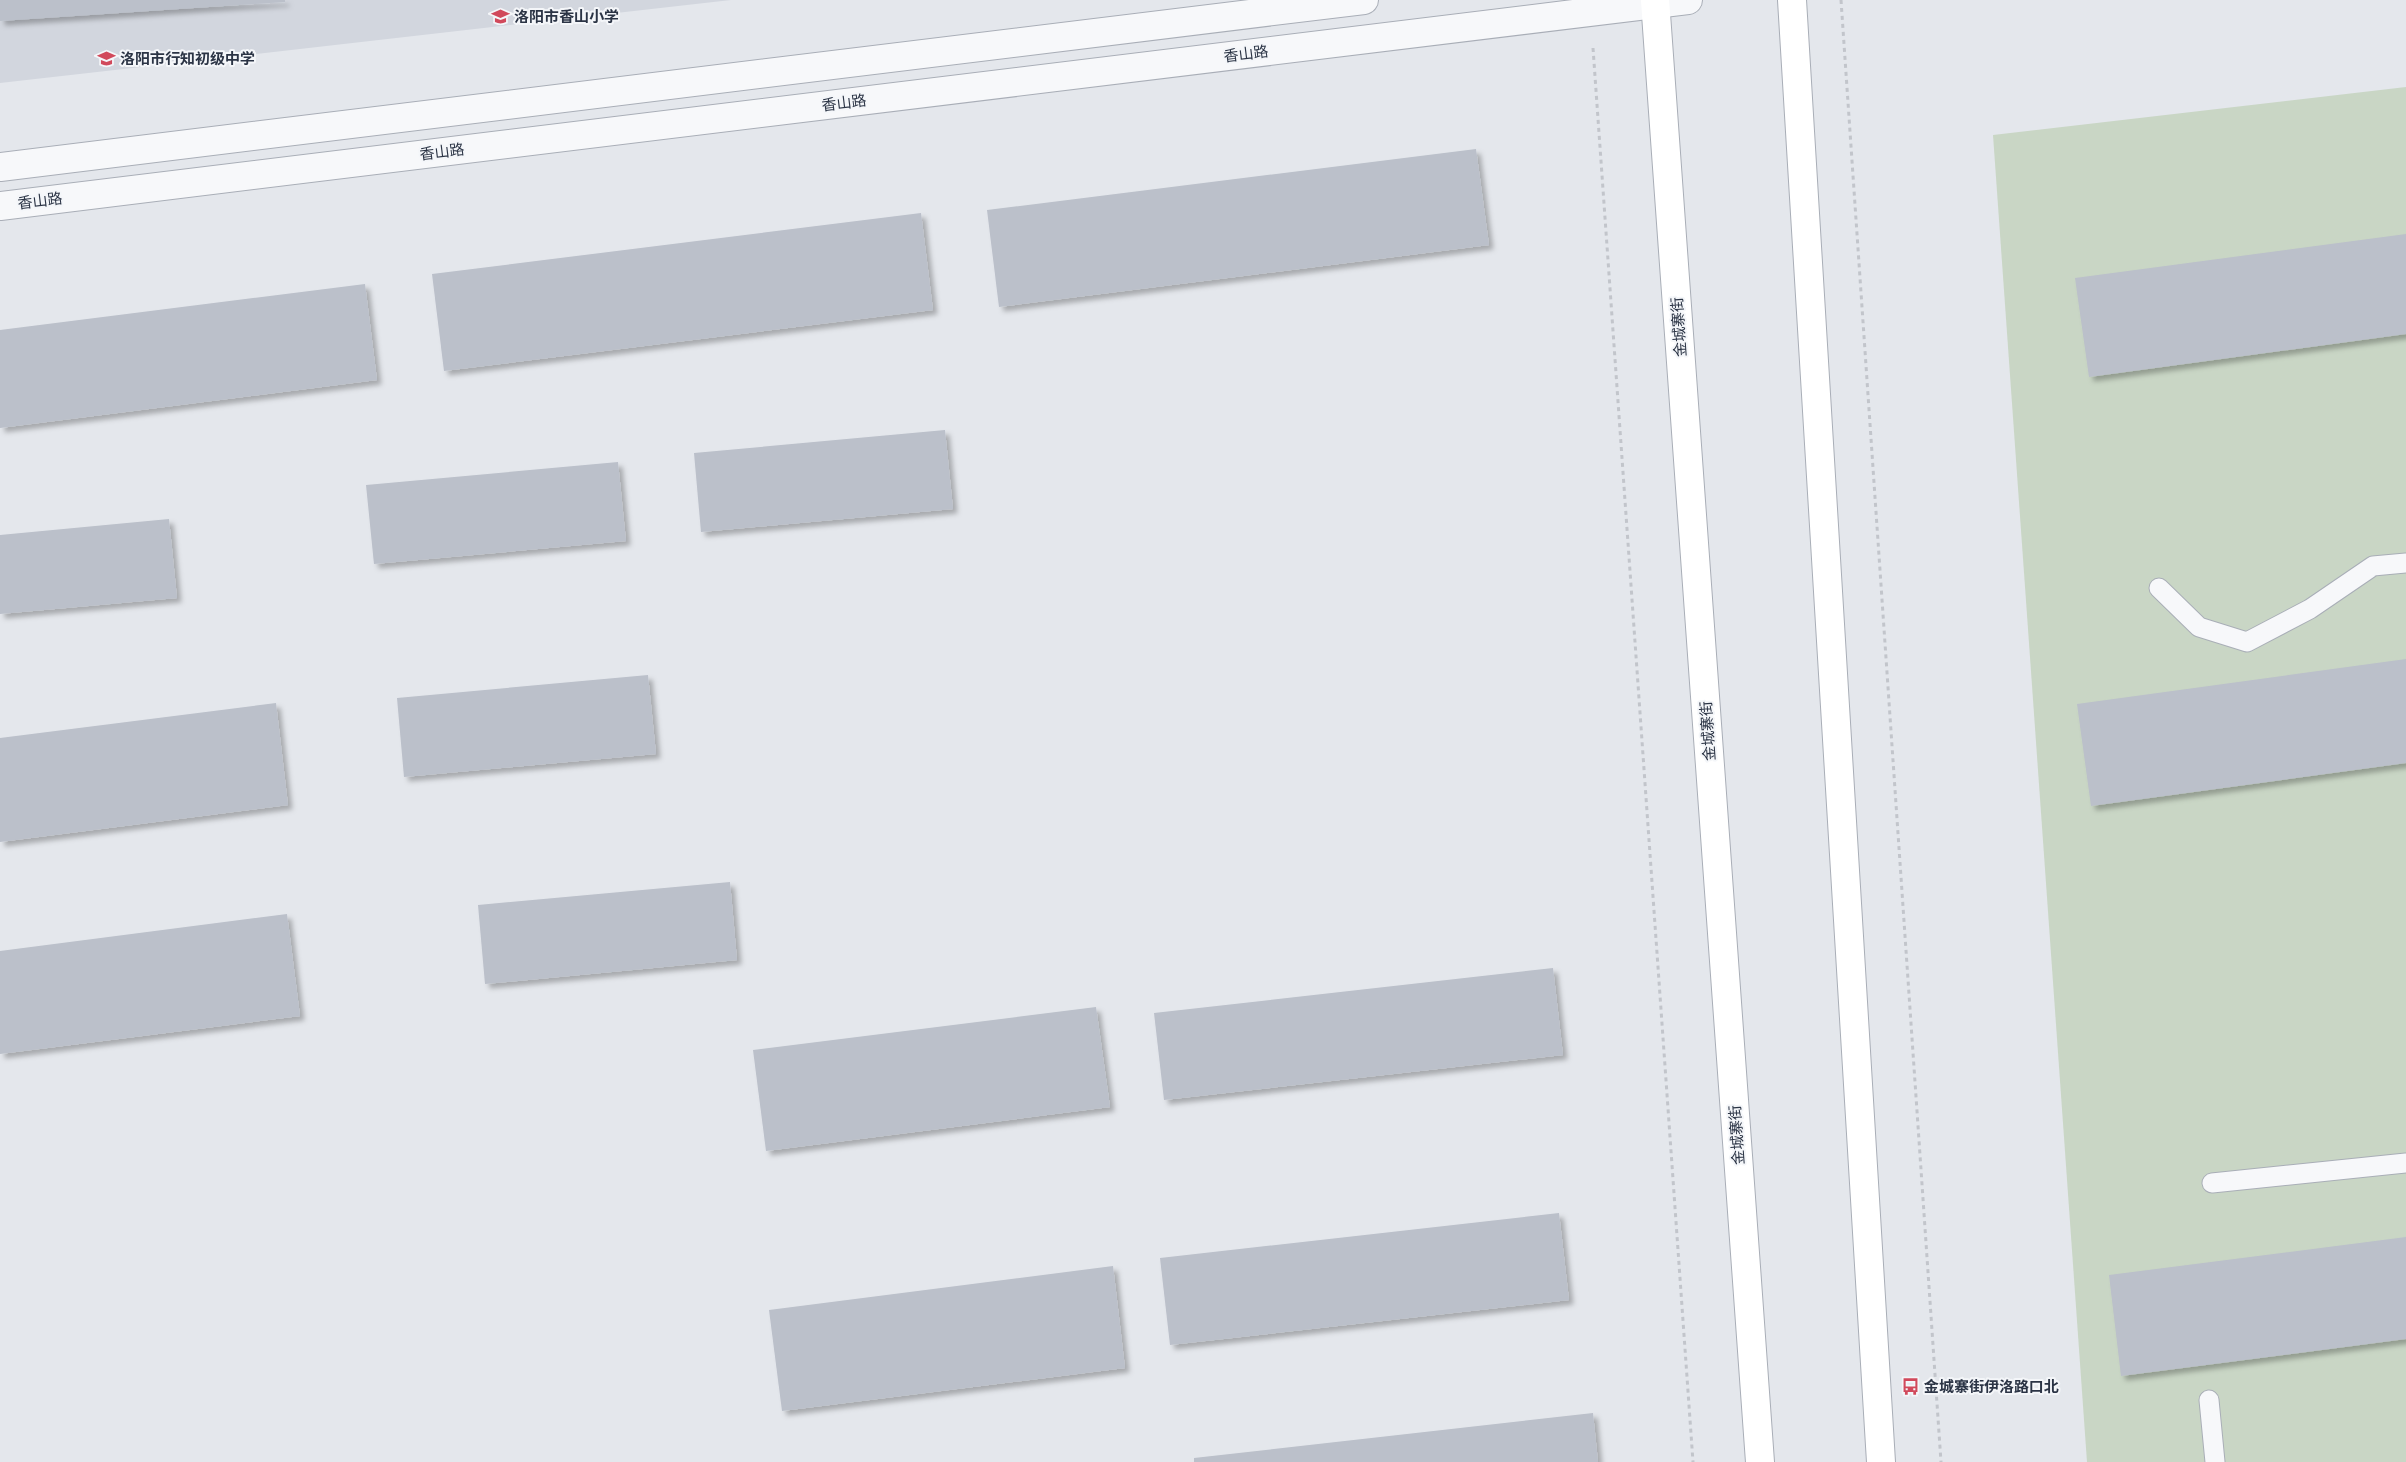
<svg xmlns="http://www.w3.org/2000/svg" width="2406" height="1462" font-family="Inter,'Noto Sans SC',sans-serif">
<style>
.built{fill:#d2d6de}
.green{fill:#c9d6c5}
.building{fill:#bbc0ca;filter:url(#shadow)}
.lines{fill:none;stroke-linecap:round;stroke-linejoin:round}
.lane-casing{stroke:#a9aeb7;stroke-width:21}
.street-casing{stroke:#a9aeb7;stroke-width:30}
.secondary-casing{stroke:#a9aeb7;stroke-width:30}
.path{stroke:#c2c5cb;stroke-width:3;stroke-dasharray:4 4;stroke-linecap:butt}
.lane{stroke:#f7f8fa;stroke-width:19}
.street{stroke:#f7f8fa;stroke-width:28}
.secondary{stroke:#fff;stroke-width:28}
.labels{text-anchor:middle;stroke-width:4;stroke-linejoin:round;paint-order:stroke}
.poi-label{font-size:15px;font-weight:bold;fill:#2b3445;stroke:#f4f6f9;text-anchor:start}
.street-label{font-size:15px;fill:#2b3445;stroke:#f4f6f9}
</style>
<defs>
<filter id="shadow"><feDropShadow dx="4.5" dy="4.5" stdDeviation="2.5" flood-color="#0004"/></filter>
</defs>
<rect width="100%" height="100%" fill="#e4e7ec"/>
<!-- built -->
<polygon class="built" points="0,0 731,0 0,83"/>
<!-- green -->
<polygon class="green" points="2406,87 2406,1462 2087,1462 1993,135"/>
<!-- building -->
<g class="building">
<polygon points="0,0 285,0 285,2 0,21"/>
<polygon points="1476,149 1489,245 999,307 987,210"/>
<polygon points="921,213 933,310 444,371 432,274"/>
<polygon points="2406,234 2406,334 2089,377 2075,278"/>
<polygon points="365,284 377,380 0,428 0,330"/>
<polygon points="945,430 953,509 701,532 694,453"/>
<polygon points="618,462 626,541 374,564 366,485"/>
<polygon points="169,519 177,598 0,614 0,535"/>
<polygon points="2406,659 2406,763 2091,806 2077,704"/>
<polygon points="648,675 656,754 404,777 397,698"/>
<polygon points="276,703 288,805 0,842 0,738"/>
<polygon points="730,882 737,960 485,984 478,905"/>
<polygon points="287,914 300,1016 0,1054 0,951"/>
<polygon points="1553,968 1563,1055 1164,1100 1154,1013"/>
<polygon points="1096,1007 1110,1107 766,1151 753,1050"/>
<polygon points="1559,1213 1569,1300 1170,1345 1160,1258"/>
<polygon points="2406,1237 2406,1339 2121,1376 2109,1275"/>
<polygon points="1113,1266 1125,1368 782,1411 769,1310"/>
<polygon points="1593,1413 1598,1462 1194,1462 1194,1458"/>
</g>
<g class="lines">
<defs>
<g id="lane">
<polyline points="2159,588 2199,627 2247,642 2310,609 2373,566 2406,563"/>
<polyline points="2212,1183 2406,1163"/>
<polyline points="2209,1400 2215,1462"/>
</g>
<g id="street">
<polyline points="0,167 1364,0"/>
<polyline points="0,206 1688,0"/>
</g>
<g id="secondary">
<polyline points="1655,0 1760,1462"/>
<polyline points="1792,0 1881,1462"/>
</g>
</defs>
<!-- lane casing -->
<use href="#lane" class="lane-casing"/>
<!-- street casing -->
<use href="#street" class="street-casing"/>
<!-- secondary casing -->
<use href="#secondary" class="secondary-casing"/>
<!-- path -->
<g class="path">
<polyline points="1841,0 1941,1462"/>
<polyline points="1593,48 1693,1462"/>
</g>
<!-- lane -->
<use href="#lane" class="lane"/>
<!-- street -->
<use href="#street" class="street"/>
<!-- secondary -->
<use href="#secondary" class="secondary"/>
</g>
<!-- icons -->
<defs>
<symbol id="school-bare" viewBox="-9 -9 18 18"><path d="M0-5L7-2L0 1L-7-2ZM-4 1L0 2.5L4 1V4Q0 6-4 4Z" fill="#d1495b" stroke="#f4f6f9" stroke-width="2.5" paint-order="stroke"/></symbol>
<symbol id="bus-bare" viewBox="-9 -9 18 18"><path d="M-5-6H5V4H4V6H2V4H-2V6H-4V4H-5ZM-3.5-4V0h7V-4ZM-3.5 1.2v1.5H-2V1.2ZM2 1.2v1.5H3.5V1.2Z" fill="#d1495b" stroke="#f4f6f9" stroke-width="2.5" paint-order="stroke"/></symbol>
</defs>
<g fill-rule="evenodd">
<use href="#school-bare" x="488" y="4" width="25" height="25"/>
<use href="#school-bare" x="94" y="46" width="25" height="25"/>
<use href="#bus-bare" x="1898" y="1374" width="25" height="25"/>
</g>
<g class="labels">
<!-- poi labels -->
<g class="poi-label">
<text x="514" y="22">洛阳市香山小学</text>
<text x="120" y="64">洛阳市行知初级中学</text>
<text x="1924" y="1392">金城寨街伊洛路口北</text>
</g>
<!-- street labels -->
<g class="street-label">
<text transform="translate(1246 54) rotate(-7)" y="5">香山路</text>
<text transform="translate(844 103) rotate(-7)" y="5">香山路</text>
<text transform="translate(442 152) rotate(-7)" y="5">香山路</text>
<text transform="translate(40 201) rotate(-7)" y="5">香山路</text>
<text transform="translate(1679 327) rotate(-94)" y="5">金城寨街</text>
<text transform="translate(1708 731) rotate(-94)" y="5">金城寨街</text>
<text transform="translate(1737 1135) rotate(-94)" y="5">金城寨街</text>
</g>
</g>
</svg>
